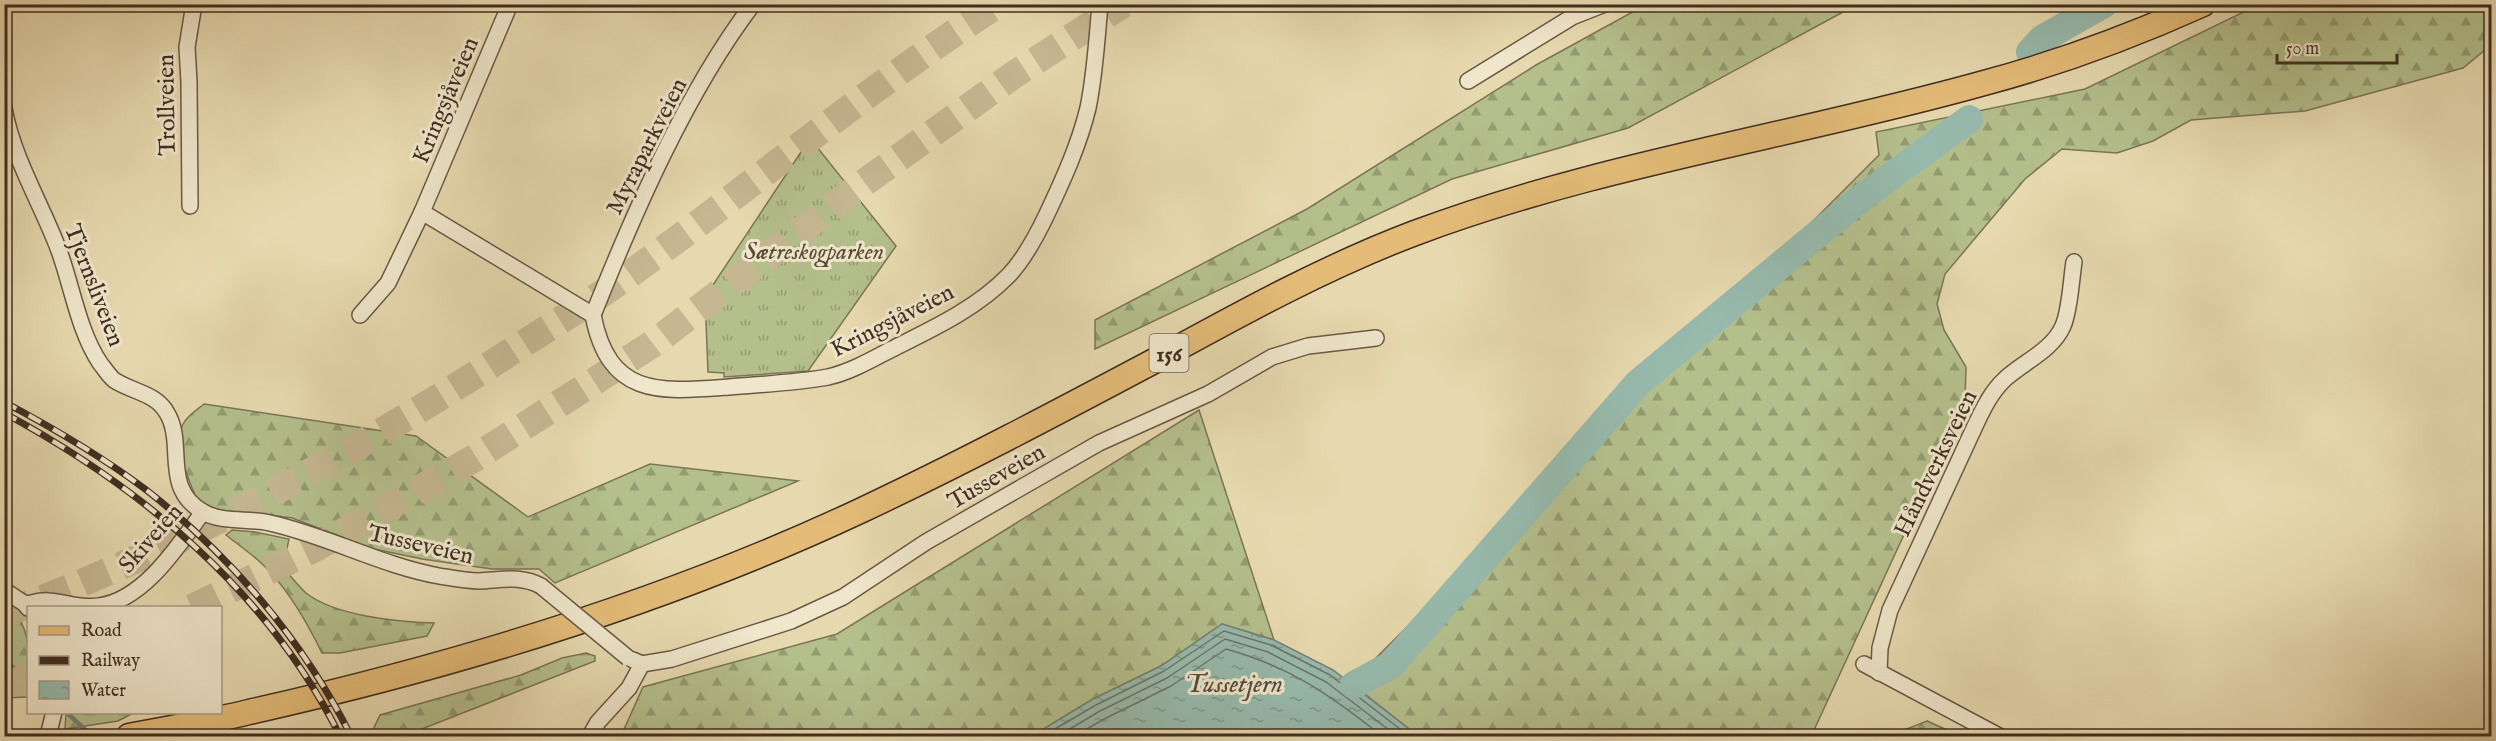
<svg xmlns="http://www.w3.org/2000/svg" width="2496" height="741" font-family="'IM FELL English',serif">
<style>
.grass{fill:url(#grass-tufts);stroke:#7a7657;stroke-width:1.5}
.forest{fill:url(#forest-firs);stroke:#7a7657;stroke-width:1.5}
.water{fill:url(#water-ripples);stroke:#758275;stroke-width:1.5}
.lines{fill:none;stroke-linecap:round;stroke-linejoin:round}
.shore{stroke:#6c7468;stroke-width:1.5}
.stream{stroke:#758275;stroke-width:4.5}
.river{stroke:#97baad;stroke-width:28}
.highway-tunnel{stroke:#c6b793;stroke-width:28;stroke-dasharray:28 14;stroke-linecap:butt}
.street-casing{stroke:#6a5945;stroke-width:18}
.primary-casing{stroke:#412e22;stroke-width:27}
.street{stroke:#efe6cb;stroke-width:15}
.primary{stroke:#e4bc78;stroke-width:24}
.rail-casing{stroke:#412e22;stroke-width:7}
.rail{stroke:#efe6cb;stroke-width:4.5;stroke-dasharray:14;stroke-linecap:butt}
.street-bridge-casing{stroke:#6a5945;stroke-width:18;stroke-linecap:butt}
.street-bridge{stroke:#efe6cb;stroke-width:15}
.labels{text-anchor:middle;stroke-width:6;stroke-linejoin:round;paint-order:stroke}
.shield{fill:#efe6cb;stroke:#756555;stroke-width:1.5}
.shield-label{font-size:22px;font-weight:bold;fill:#412e22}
.street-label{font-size:24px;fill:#412e22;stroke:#efe6cb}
.park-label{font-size:24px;font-style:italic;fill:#584b37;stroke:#efe6cb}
.water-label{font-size:26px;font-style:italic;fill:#524a3e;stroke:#efe6cb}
</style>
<defs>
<pattern id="grass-tufts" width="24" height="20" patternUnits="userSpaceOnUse" patternTransform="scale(1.5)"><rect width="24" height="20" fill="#b4bf8c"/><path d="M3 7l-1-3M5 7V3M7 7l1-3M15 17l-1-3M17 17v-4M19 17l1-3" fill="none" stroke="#949c72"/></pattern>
<pattern id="forest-firs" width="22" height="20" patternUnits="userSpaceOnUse" patternTransform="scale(1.5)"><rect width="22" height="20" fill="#b4bf8c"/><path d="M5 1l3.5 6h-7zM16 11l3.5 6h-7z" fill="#949c72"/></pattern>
<pattern id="water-ripples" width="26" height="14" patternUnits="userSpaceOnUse" patternTransform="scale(1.5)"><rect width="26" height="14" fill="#97baad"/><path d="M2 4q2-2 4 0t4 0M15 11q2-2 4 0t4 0" fill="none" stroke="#7d988c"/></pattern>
</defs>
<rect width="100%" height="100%" fill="#e7d9af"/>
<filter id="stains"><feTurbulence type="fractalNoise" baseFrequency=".00333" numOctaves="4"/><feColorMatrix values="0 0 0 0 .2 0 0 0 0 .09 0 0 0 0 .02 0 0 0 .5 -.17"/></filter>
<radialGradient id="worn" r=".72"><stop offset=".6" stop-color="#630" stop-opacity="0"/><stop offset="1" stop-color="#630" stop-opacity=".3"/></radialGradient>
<!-- grass -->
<polygon class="grass" points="807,143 817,147 896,246 808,371 724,377 724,373 708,372 705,297"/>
<!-- forest -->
<g class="forest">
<polygon points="1647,4 1856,5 1628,128 1452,179 1095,349 1095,320 1307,209 1536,65"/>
<polygon points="2258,5 2491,5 2491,45 2463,68 2305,111 2191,120 2153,141 2117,153 2062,149 2025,179 1945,274 1937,304 1944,330 1966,367 1965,402 1815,728 1813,736 1418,736 1351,683 1879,155 1876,132 2085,89"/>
<path d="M 204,404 L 416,436 L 528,517 L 650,464 L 798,481 L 555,583 L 539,569 L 492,569 L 422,559 L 374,549 L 292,518 L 249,512 L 221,511 L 198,501 C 189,483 173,443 183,424 C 187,416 198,409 204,404 Z"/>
<polygon points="1199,410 1274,640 1222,624 1161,666 1093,699 1032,736 621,736 643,687 837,634"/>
<path d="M 232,530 L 255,532 L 289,539 L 283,568 C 291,576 298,586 306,593 C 335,616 398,622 434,623 L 427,636 L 340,653 L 322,653 C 306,620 286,585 259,561 C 249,552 237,544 226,535 Z"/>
<path d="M 5,603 C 35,625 29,665 28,697 L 5,698 Z"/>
<polygon points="586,653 595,656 595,661 404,736 373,736 371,734 380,715 521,675 562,658"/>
<polygon points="66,713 66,712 133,713 118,721 65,729"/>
<polygon points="1927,721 1947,730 1953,736 1889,736"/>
</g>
<!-- water -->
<polygon class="water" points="1222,624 1274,640 1333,670 1418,736 1032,736 1093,699 1161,666"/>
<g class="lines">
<!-- shore -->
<g class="shore">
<polyline points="1043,736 1096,705 1164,671 1224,631 1271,645 1330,675 1409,736"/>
<polyline points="1058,736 1100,711 1167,678 1225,639 1268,652 1326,682 1397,736"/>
<path d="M 1075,736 L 1104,719 L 1171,686 L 1226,649 C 1291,667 1330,695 1382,736"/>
</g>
<!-- stream -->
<g class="stream">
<polyline points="4,661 28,678"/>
<polyline points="66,712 92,736"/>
</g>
<!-- river -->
<g class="river">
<polyline points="2030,52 2042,39 2104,4"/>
<polyline points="1354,685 1391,665 1638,383 1860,199 1969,119"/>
</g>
<!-- highway-tunnel -->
<g class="highway-tunnel">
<polyline points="192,608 315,548 473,459 651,345 850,193 1012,76 1123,4"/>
<path d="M 4,614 C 186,545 353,455 515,349 C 551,326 588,304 623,279 C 749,189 867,88 998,4"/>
<polyline points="4,686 28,677"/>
</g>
<defs>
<g id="street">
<polyline points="1468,81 1572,17 1605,4"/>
<path d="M 4,108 C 13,158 40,201 58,248 C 72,285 78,330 100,363 C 104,368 109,376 114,380 C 132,392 156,393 167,413 C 186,445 161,487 203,512 C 222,523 249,518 270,523 C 328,536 380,565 439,576 C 451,578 466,581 479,581 C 502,580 521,575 541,586"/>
<polyline points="190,206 189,82 187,47 194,4"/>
<path d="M 422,212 L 593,315 C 609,398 660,392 729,387 C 762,384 795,383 828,377 C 850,372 871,360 890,350 C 932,329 976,309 1009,275 C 1025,258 1037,235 1047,214 C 1063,180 1079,145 1088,108 C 1095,74 1097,39 1100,4"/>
<polyline points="360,315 388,283 422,212 510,4"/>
<path d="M 593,315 C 634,213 686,92 753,4"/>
<polyline points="4,590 25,604 28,608"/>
<path d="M 25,604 C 33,603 41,600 48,601 C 65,602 82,609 99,606 C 144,600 178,546 203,512"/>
<polyline points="642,664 672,659 791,621 843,597 926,542 1099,443 1208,394 1272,357 1308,346 1376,338"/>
<polyline points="1864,664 1999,736"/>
<path d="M 1879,673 L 1880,648 L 1890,610 L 1975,426 C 1983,409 1991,392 2005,379 C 2023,362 2052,351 2063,326 C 2070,310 2071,281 2074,262"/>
<polyline points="48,736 54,712"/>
<polyline points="590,736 598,722 629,688 642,664 633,660"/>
</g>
<path id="primary" d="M 129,736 C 169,728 209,722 249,712 C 458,665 666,602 860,511 C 960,464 1058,412 1156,360 C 1240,314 1325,267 1415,233 C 1599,164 1795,136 1984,83 C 2059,63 2132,36 2203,4"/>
</defs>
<!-- street casing -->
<use href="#street" class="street-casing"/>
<!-- primary casing -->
<use href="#primary" class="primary-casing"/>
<!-- street -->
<use href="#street" class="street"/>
<!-- primary -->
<use href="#primary" class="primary"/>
<defs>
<g id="rail">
<path d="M 4,402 C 53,428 101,456 145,489 C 230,555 303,640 351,736"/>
<path d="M 4,413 C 143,488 269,593 340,736"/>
</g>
</defs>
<!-- rail casing -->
<use href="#rail" class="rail-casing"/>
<!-- rail -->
<use href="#rail" class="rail"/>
<defs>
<polyline id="street-bridge" points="541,586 628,658"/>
</defs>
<!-- street-bridge casing -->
<use href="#street-bridge" class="street-bridge-casing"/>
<!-- street-bridge -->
<use href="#street-bridge" class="street-bridge"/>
</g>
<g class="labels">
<!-- shield labels -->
<rect class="shield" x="1149.5" y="334" width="39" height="38" rx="4.5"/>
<g class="shield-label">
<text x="1169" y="361">156</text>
</g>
<!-- street labels -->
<g class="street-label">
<text transform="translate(445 100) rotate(-67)" y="8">Kringsjåveien</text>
<text transform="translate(166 105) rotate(-91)" y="8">Trollveien</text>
<text transform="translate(646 146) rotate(-63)" y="8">Myraparkveien</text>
<text transform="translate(95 285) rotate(69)" y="8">Tjernsliveien</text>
<text transform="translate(892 320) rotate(-27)" y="8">Kringsjåveien</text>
<text transform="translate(1935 463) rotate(-64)" y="8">Håndverksveien</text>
<text transform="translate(996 476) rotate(-30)" y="8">Tusseveien</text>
<text transform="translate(150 538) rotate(-49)" y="8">Skiveien</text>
<text transform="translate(421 544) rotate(13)" y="8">Tusseveien</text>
</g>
<!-- park labels -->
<g class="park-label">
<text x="814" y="259">Sætreskogparken</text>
</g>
<!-- water labels -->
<g class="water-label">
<text x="1234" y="692">Tussetjern</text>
</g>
</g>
<!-- margin -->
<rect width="2496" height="741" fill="none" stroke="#e7d9af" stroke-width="24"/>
<rect x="6" y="6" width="2484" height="729" fill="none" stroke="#412e22" stroke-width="3"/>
<rect x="12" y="12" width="2472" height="717" fill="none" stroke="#412e22" stroke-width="1.5"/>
<!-- legend -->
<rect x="27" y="606" width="195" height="108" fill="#efe6cb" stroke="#a99c87" stroke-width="1.5"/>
<rect x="39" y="626" width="30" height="9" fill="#e4bc78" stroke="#a99c87" stroke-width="1.5"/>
<text x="81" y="636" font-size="18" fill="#412e22">Road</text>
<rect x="39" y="656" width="30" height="9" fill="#412e22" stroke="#a99c87" stroke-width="1.5"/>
<text x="81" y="666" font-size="18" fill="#412e22">Railway</text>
<rect x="39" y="681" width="30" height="18" fill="url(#water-ripples)" stroke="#a99c87" stroke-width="1.5"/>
<text x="81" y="696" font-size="18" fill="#412e22">Water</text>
<!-- scale -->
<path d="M2277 54v9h120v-9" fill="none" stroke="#412e22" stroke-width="3"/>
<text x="2286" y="54" font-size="18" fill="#412e22" stroke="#efe6cb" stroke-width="4.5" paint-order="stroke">50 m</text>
<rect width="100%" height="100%" filter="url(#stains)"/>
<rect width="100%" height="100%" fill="url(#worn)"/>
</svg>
